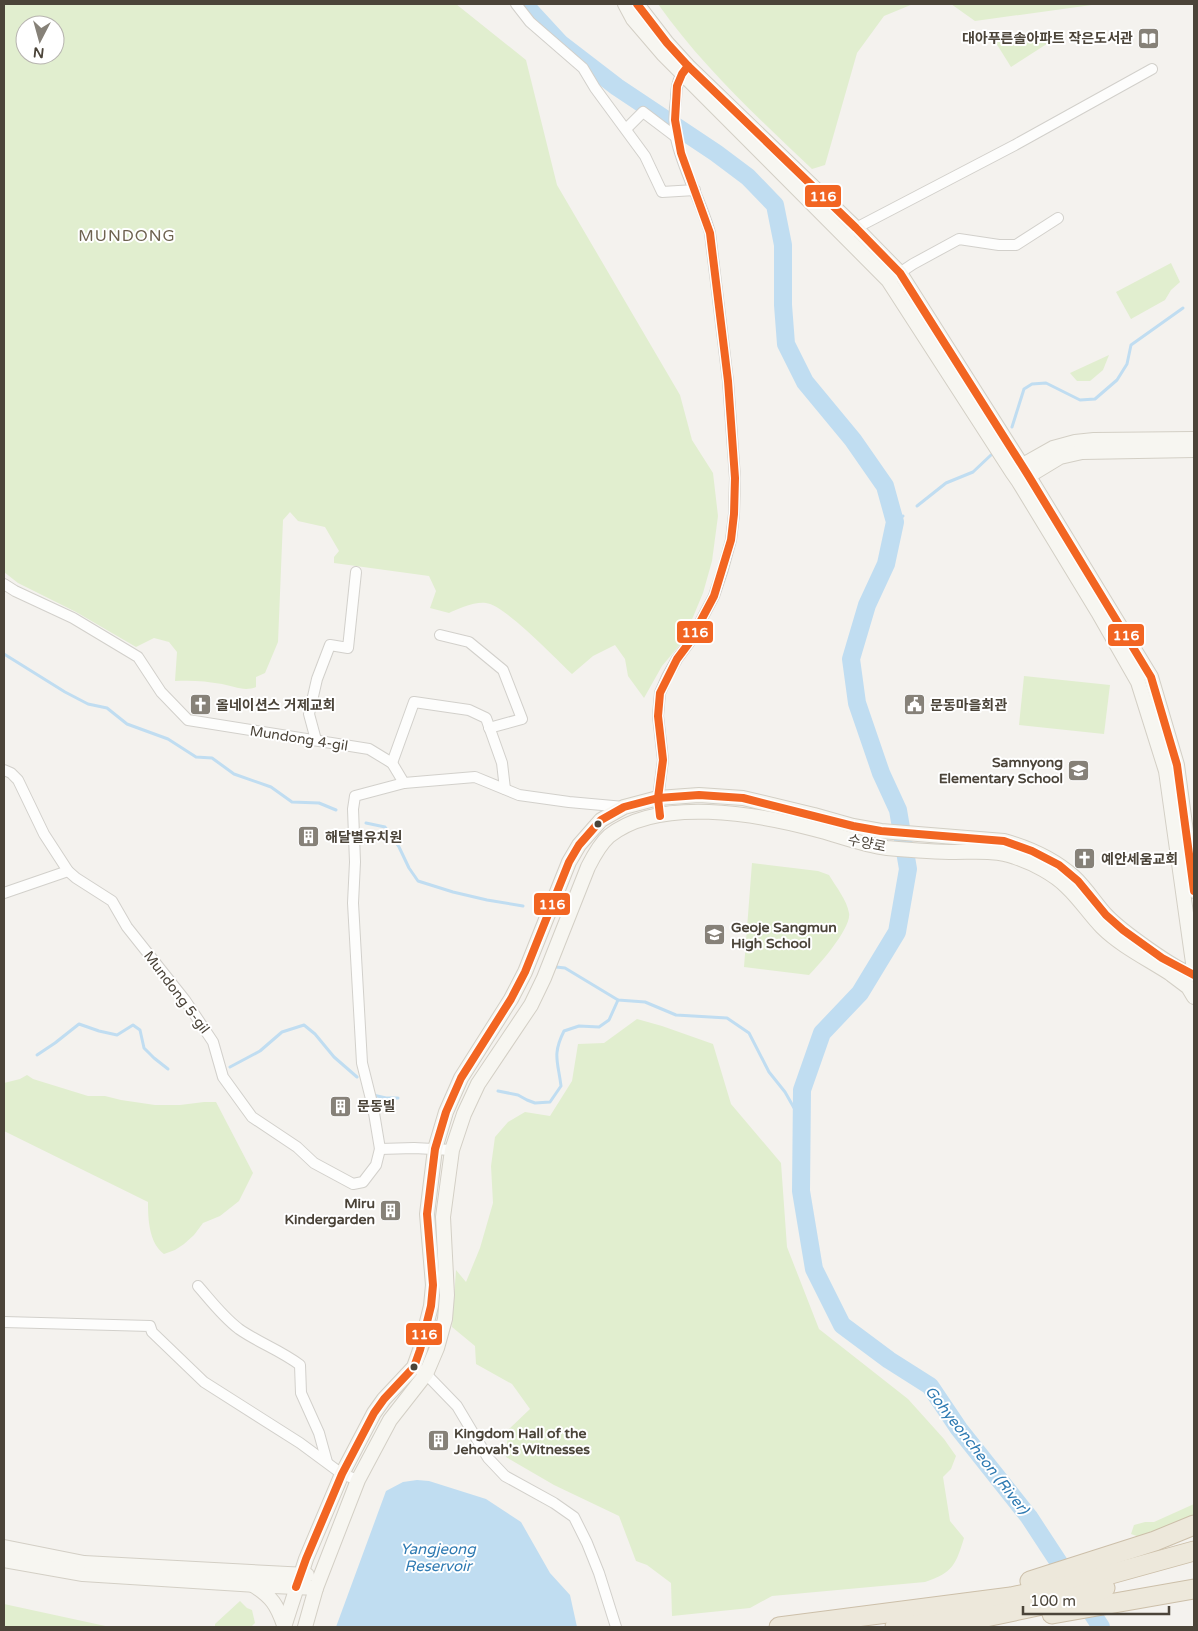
<svg xmlns="http://www.w3.org/2000/svg" width="1198" height="1631" font-family="'Varela Round','Noto Sans KR',sans-serif">
<style>
.green{fill:#e1eecf;fill-rule:evenodd}
.water{fill:#c0ddf1}
.lines{fill:none;stroke-linecap:round;stroke-linejoin:round}
.stream{stroke:#c0ddf1;stroke-width:3}
.river{stroke:#c0ddf1;stroke-width:18}
.street-casing{stroke:#d2d0cb;stroke-width:12}
.secondary-casing{stroke:#d3cfc5;stroke-width:16}
.highway-casing{stroke:#ccbfa9;stroke-width:21}
.street{stroke:#fdfdfc;stroke-width:10}
.secondary{stroke:#f7f6f1;stroke-width:14}
.highway{stroke:#ede8db;stroke-width:19}
.bus-1-casing{stroke:#fff;stroke-width:11}
.bus-1{stroke:#f26522;stroke-width:8}
.bus-dot{fill:#4b4439;stroke:#fff;stroke-width:2}
.labels{text-anchor:middle;stroke-width:4;stroke-linejoin:round;paint-order:stroke}
.poi-label{font-size:14px;font-weight:bold;fill:#4b4439;stroke:#fff;text-anchor:start}
.street-label{font-size:14px;fill:#4b4439;stroke:#fff}
.water-label{font-size:15px;font-style:italic;fill:#2e7ab2;stroke:#fff}
.quarter-label{font-size:16px;letter-spacing:1px;fill:#6e6250;stroke:#fff}
.line-badge{stroke:#fff;stroke-width:2}
.badge-label{font-size:14px;text-anchor:middle;font-weight:bold;fill:#fff}
</style>
<rect width="100%" height="100%" fill="#f4f2ee"/>
<!-- green -->
<g class="green">
<path d="M 4,4 L 456,4 L 526,60 L 557,185 L 680,395 L 692,440 L 713,473 L 718,516 L 712,561 L 703,593 L 683,641 L 662,666 L 644,698 L 628,676 L 625,659 L 615,645 L 593,656 L 572,674 C 556,659 505,605 486,603 C 476,601 457,609 449,613 L 430,608 L 436,591 L 429,576 L 334,563 L 334,557 L 339,551 L 325,527 L 298,521 L 290,512 L 283,520 L 278,642 L 265,673 L 256,677 L 256,687 C 244,692 234,686 222,684 C 206,681 191,680 175,681 L 177,652 L 169,642 L 154,638 L 136,647 L 76,612 L 18,583 L 4,572 ZM 25,25 L 55,25 L 55,55 L 25,55 Z"/>
<path d="M 658,4 L 913,4 L 884,16 L 857,53 L 825,165 L 812,169 C 757,117 701,65 658,4 Z"/>
<polygon points="951,4 1099,4 975,21"/>
<polygon points="1049,32 1055,34 1056,38 1011,67 991,35"/>
<polygon points="1171,263 1180,282 1171,290 1165,300 1131,319 1116,292"/>
<polygon points="1109,355 1103,370 1090,381 1077,381 1070,373"/>
<polygon points="1024,676 1110,685 1104,734 1019,725"/>
<path d="M 752,863 L 818,871 L 829,875 C 836,887 847,900 849,913 C 852,927 820,964 809,975 L 744,967 Z"/>
<path d="M 637,1019 L 662,1026 L 713,1044 L 731,1104 L 781,1163 L 787,1247 L 819,1329 L 908,1399 L 944,1439 L 956,1456 L 951,1469 L 943,1477 L 950,1521 L 964,1538 C 956,1564 953,1573 925,1582 L 772,1596 L 750,1608 L 672,1616 L 671,1583 L 647,1565 L 636,1561 L 619,1516 L 554,1485 L 506,1457 L 508,1430 L 530,1409 L 512,1384 L 476,1364 L 475,1346 L 452,1327 L 456,1270 L 466,1282 L 480,1248 L 493,1203 L 491,1166 L 495,1137 L 508,1122 L 525,1112 L 550,1116 L 572,1081 L 578,1044 L 604,1043 Z"/>
<path d="M 27,1075 L 33,1079 L 88,1096 L 105,1096 L 121,1100 L 155,1105 L 180,1105 L 204,1102 L 216,1102 L 253,1173 L 239,1201 L 220,1216 L 203,1223 L 194,1235 L 184,1244 L 175,1250 L 164,1254 C 149,1243 148,1219 148,1202 L 4,1131 L 4,1083 L 20,1079 Z"/>
<polygon points="1194,1504 1194,1522 1145,1539 1131,1534 1134,1525 1145,1522 1154,1522"/>
<polygon points="240,1601 247,1608 252,1610 255,1623 251,1627 215,1627 215,1624"/>
<polygon points="4,1604 110,1627 4,1627"/>
</g>
<!-- water -->
<polygon class="water" points="417,1480 429,1481 486,1499 521,1522 550,1573 570,1595 577,1627 336,1627 386,1491 403,1482"/>
<g class="lines">
<!-- stream -->
<g class="stream">
<polyline points="1012,427 1024,389 1032,384 1046,383 1080,400 1095,399 1117,380 1127,364 1131,345 1183,308"/>
<polyline points="917,506 946,483 973,472 991,455"/>
<polyline points="895,522 903,516"/>
<polyline points="4,654 65,692 88,704 107,708 127,724 168,739 196,757 212,758 234,774 271,787 292,802 319,803 336,810"/>
<polyline points="366,823 385,827 399,847 409,868 418,881 453,892 487,900 523,906"/>
<polyline points="556,967 565,968 618,1000 645,1002 676,1015 727,1018 749,1033 769,1072 785,1092 802,1122"/>
<polyline points="37,1055 55,1043 79,1024 99,1031 117,1035 133,1025 140,1030 144,1048 154,1058 168,1069"/>
<polyline points="230,1067 260,1051 282,1032 304,1025 315,1034 334,1057 357,1077"/>
<path d="M 498,1091 L 518,1095 L 527,1100 L 535,1103 L 550,1102 L 561,1086 C 558,1061 552,1055 564,1031 L 579,1026 L 599,1027 L 609,1020 L 618,1000"/>
<polyline points="373,1095 386,1098 398,1098"/>
</g>
<!-- river -->
<polyline class="river" points="524,4 561,44 617,87 716,153 748,177 775,205 783,245 783,305 786,344 805,382 853,440 885,486 895,522 886,564 867,605 851,659 857,703 881,773 898,810 908,869 897,932 860,993 822,1033 802,1090 801,1191 814,1269 842,1325 889,1360 930,1386 959,1429 1029,1517 1101,1627"/>
<defs>
<g id="street">
<polyline points="516,4 530,22 583,68 595,88 645,156 662,192 695,190"/>
<polyline points="626,129 643,112 676,137"/>
<polyline points="852,231 856,228 1015,145 1152,69"/>
<polyline points="895,276 913,264 959,239 999,245 1016,245 1058,218"/>
<polyline points="4,584 15,591 73,618 138,657 161,692 188,720 369,749 392,763 404,783 475,777 519,795 569,802 624,807"/>
<polyline points="440,635 469,642 503,670 522,719 489,728"/>
<polyline points="316,740 309,714 317,679 330,645 348,648 356,572"/>
<polyline points="392,763 414,702 469,710 486,718 502,763 505,789"/>
<polyline points="4,770 11,773 18,780 44,834 68,871 76,878 112,901 127,927 185,1000 213,1042 223,1077 252,1117 297,1147 314,1163 353,1184 363,1182 376,1165 380,1149"/>
<polyline points="404,783 355,796 353,809 355,862 353,903 362,1063 373,1107 380,1149 414,1148 452,1150"/>
<path d="M 660,816 L 658,798 L 663,760 L 658,716 L 660,693 L 667,677 L 677,659 L 689,643 L 714,596 L 723,569 L 731,540 L 734,514 L 735,478 L 728,381 L 710,233 C 701,200 683,171 676,138 C 674,125 674,112 676,99 C 676,89 677,78 685,70"/>
<polyline points="4,893 68,871"/>
<path d="M 198,1286 C 211,1301 223,1317 239,1329 C 259,1343 280,1350 300,1365 L 301,1393 L 319,1433 L 327,1462"/>
<polyline points="4,1322 150,1326 152,1332 204,1382 300,1443 342,1474 358,1480"/>
<polyline points="421,1371 426,1374 457,1406 488,1458 505,1476 554,1503 574,1517 587,1543 599,1573 616,1627"/>
</g>
<g id="secondary">
<polyline points="625,4 633,19 663,54 888,280 1012,472 1019,482 1098,612 1138,682 1166,771 1194,970"/>
<polyline points="637,4 667,43 688,66 856,228 900,273 1028,475 1151,677 1177,765 1194,891"/>
<polyline points="1014,470 1053,448 1075,442 1094,440 1194,439"/>
<polyline points="1022,480 1060,457 1082,452 1194,450"/>
<polyline points="1172,975 1188,987 1194,997"/>
<polyline points="4,1547 84,1563 307,1575"/>
<polyline points="4,1560 83,1574 274,1586 316,1588"/>
<path d="M 253,1585 C 272,1597 277,1605 284,1625"/>
<path d="M 284,1627 L 306,1559 L 342,1474 L 374,1413 L 384,1399 L 414,1367 L 420,1350 L 431,1306 L 433,1285 L 427,1214 L 435,1149 L 446,1112 L 461,1078 L 511,999 L 525,972 L 569,862 L 579,845 L 593,829 L 601,820 L 624,807 L 658,798 L 699,795 L 743,798 L 814,815 L 853,826 L 881,831 L 1004,841 C 1029,848 1055,860 1074,877 C 1086,888 1095,903 1106,915 C 1120,930 1176,971 1194,975"/>
<path d="M 305,1627 L 316,1588 L 358,1480 L 390,1420 L 426,1374 L 437,1348 L 445,1319 L 447,1295 L 443,1217 L 452,1150 L 464,1114 L 478,1084 L 531,1005 L 544,978 L 588,867 C 593,857 600,844 609,836 C 659,796 757,814 814,829 C 838,835 862,845 887,848 C 910,850 933,852 955,852 C 975,852 997,850 1015,857 C 1033,863 1054,874 1067,887 C 1080,899 1090,915 1102,927 C 1121,946 1148,959 1171,974"/>
</g>
<g id="highway">
<polyline points="1030,1581 1155,1541 1194,1525"/>
<polyline points="1052,1614 1194,1589"/>
<polyline points="779,1627 1011,1597 1082,1582 1194,1551"/>
<polyline points="895,1627 981,1618 1066,1600 1105,1588"/>
</g>
</defs>
<!-- street casing -->
<use href="#street" class="street-casing"/>
<!-- secondary casing -->
<use href="#secondary" class="secondary-casing"/>
<!-- highway casing -->
<use href="#highway" class="highway-casing"/>
<!-- street -->
<use href="#street" class="street"/>
<!-- secondary -->
<use href="#secondary" class="secondary"/>
<!-- highway -->
<use href="#highway" class="highway"/>
<defs>
<g id="bus-1">
<polyline points="637,4 667,43 688,66 856,228 900,273 1028,475 1151,677 1177,765 1194,891"/>
<polyline points="660,816 658,798 663,760 658,716 660,693 677,659 689,643 714,596 731,540 734,514 735,478 728,381 710,233 681,153 675,120 677,86 682,74 688,66"/>
<polyline points="296,1587 306,1559 342,1474 374,1413 384,1399 414,1367 420,1350 431,1306 433,1285 427,1214 435,1149 446,1112 461,1078 511,999 525,972 569,862 579,845 601,820 624,807 658,798 699,795 743,798 853,826 881,831 1004,841 1032,851 1059,865 1078,881 1106,915 1123,930 1162,958 1194,975"/>
</g>
</defs>
<!-- bus-1 casing -->
<use href="#bus-1" class="bus-1-casing"/>
<!-- bus-1 -->
<use href="#bus-1" class="bus-1"/>
</g>
<!-- icons -->
<defs>
<symbol id="library-square" viewBox="-11 -11 22 22"><rect x="-9" y="-9" width="18" height="18" rx="4" fill="#868178" stroke="#fff"/><path d="M-6-4Q-3-5.5-.7-3.5V5Q-3 3-6 4ZM6-4Q3-5.5 .7-3.5V5Q3 3 6 4Z" fill="#fff"/></symbol>
<symbol id="church-square" viewBox="-11 -11 22 22"><rect x="-9" y="-9" width="18" height="18" rx="4" fill="#868178" stroke="#fff"/><path d="M-1.2-6h2.4v3.5h3.3v2.4h-3.3V6h-2.4V-.1h-3.3v-2.4h3.3Z" fill="#fff"/></symbol>
<symbol id="civic-square" viewBox="-11 -11 22 22"><rect x="-9" y="-9" width="18" height="18" rx="4" fill="#868178" stroke="#fff"/><path d="M-.6-6.5H3V-4.5H.6V-3L4-1V1h2V6H-6V1h2V-1L-.6-3ZM-1.2 2.5V6h2.4V2.5Z" fill="#fff"/></symbol>
<symbol id="school-square" viewBox="-11 -11 22 22"><rect x="-9" y="-9" width="18" height="18" rx="4" fill="#868178" stroke="#fff"/><path d="M0-5L7-2L0 1L-7-2ZM-4 1L0 2.5L4 1V4Q0 6-4 4Z" fill="#fff"/></symbol>
<symbol id="building-square" viewBox="-11 -11 22 22"><rect x="-9" y="-9" width="18" height="18" rx="4" fill="#868178" stroke="#fff"/><path d="M-4-6H4V6H1V3H-1V6H-4ZM-2.5-4.3h1.7v1.8h-1.7ZM.8-4.3h1.7v1.8H.8ZM-2.5-1h1.7V.8h-1.7ZM.8-1h1.7V.8H.8Z" fill="#fff"/></symbol>
</defs>
<g fill-rule="evenodd">
<use href="#library-square" x="1136" y="26" width="25" height="25"/>
<use href="#church-square" x="188" y="692" width="25" height="25"/>
<use href="#civic-square" x="902" y="692" width="25" height="25"/>
<use href="#school-square" x="1066" y="758" width="25" height="25"/>
<use href="#building-square" x="296" y="824" width="25" height="25"/>
<use href="#church-square" x="1072" y="846" width="25" height="25"/>
<use href="#school-square" x="702" y="922" width="25" height="25"/>
<use href="#building-square" x="328" y="1094" width="25" height="25"/>
<use href="#building-square" x="378" y="1198" width="25" height="25"/>
<use href="#building-square" x="426" y="1428" width="25" height="25"/>
</g>
<!-- markers -->
<g class="bus-dot">
<circle cx="598" cy="824" r="4.5"/>
<circle cx="414" cy="1367" r="4.5"/>
</g>
<g class="labels">
<!-- poi labels -->
<g class="poi-label">
<text x="1133" y="43" text-anchor="end">대아푸른솔아파트 작은도서관</text>
<text x="216" y="710">올네이션스 거제교회</text>
<text x="930" y="710">문동마을회관</text>
<text x="1063" y="767" text-anchor="end">Samnyong<tspan x="1063" dy="16">Elementary School</tspan></text>
<text x="325" y="842">해달별유치원</text>
<text x="1101" y="864">예안세움교회</text>
<text x="731" y="932">Geoje Sangmun<tspan x="731" dy="16">High School</tspan></text>
<text x="357" y="1111">문동빌</text>
<text x="375" y="1208" text-anchor="end">Miru<tspan x="375" dy="16">Kindergarden</tspan></text>
<text x="454" y="1438">Kingdom Hall of the<tspan x="454" dy="16">Jehovah's Witnesses</tspan></text>
</g>
<!-- street labels -->
<g class="street-label">
<text transform="translate(299 738) rotate(9)" y="5">Mundong 4-gil</text>
<text transform="translate(867 843) rotate(12)" y="5">수양로</text>
<text transform="translate(177 992) rotate(53)" y="5">Mundong 5-gil</text>
</g>
<!-- water labels -->
<g class="water-label">
<text transform="translate(977 1450) rotate(52)" y="5">Gohyeoncheon (River)</text>
<text x="438" y="1554">Yangjeong<tspan x="438" dy="17">Reservoir</tspan></text>
</g>
<!-- quarter labels -->
<g class="quarter-label">
<text x="127" y="241">MUNDONG</text>
</g>
</g>
<g class="line-badge">
<rect x="804" y="184" width="38" height="24" rx="5" fill="#f26522"/>
<rect x="676" y="620" width="38" height="24" rx="5" fill="#f26522"/>
<rect x="1107" y="623" width="38" height="24" rx="5" fill="#f26522"/>
<rect x="533" y="892" width="38" height="24" rx="5" fill="#f26522"/>
<rect x="405" y="1322" width="38" height="24" rx="5" fill="#f26522"/>
</g>
<g class="badge-label">
<text x="823" y="201">116</text>
<text x="695" y="637">116</text>
<text x="1126" y="640">116</text>
<text x="552" y="909">116</text>
<text x="424" y="1339">116</text>
</g>
<!-- border -->
<rect width="1198" height="1631" fill="none" stroke="#4b4439" stroke-width="10"/>
<!-- north arrow -->
<g transform="translate(40 40) rotate(186)"><circle r="24" fill="#ffffff" stroke="#b7b4b0"/>
<path d="M0-4L9 19L0 12L-9 19Z" fill="#868178"/>
<text y="-8" font-size="14" font-weight="bold" text-anchor="middle" fill="#4b4439">N</text>
</g>
<!-- scale -->
<path d="M1023 1606v8h146v-8" fill="none" stroke="#4b4439" stroke-width="2.5"/>
<text x="1030" y="1606" font-size="15" fill="#4b4439" stroke="#ffffff" stroke-width="4" paint-order="stroke">100 m</text>
</svg>
